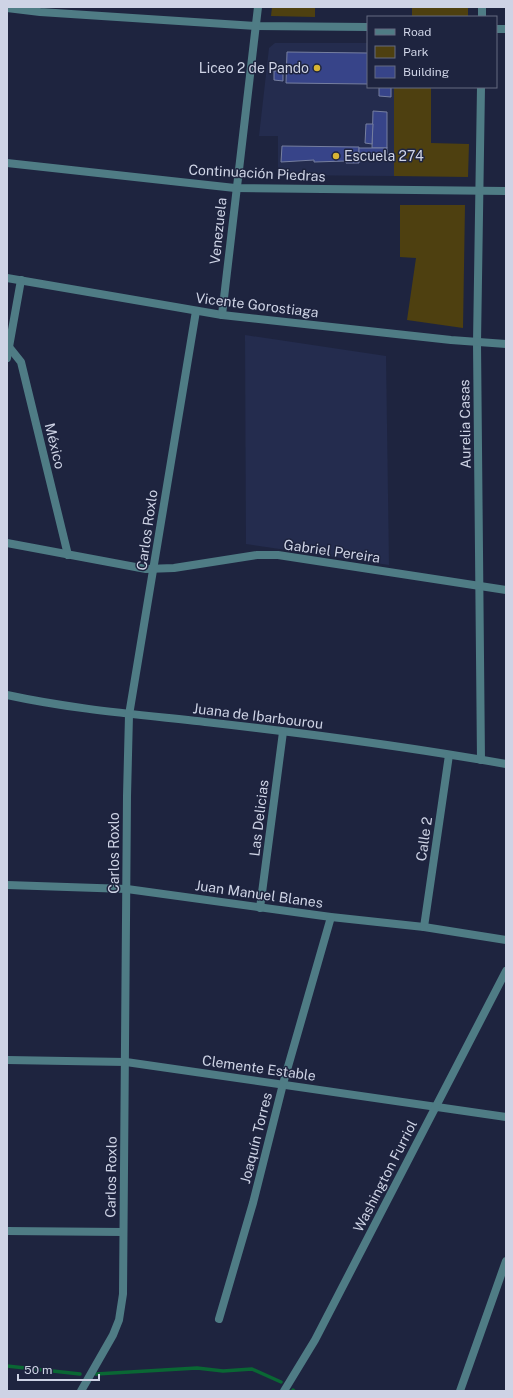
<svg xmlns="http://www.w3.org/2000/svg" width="513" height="1398" font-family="'Public Sans',sans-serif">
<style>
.built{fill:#242c4e}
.green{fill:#4e4010}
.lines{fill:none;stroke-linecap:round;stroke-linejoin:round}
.stream{stroke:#0a6734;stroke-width:3.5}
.building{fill:#374489;stroke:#767fa0}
.street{stroke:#4f7c85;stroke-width:8}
.poi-dot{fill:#d8b434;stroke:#1e243f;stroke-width:1.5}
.labels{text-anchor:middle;stroke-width:3;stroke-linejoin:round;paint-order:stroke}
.poi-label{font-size:14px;fill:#ced3e5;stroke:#1e243f;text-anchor:end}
.street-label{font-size:14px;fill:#ced3e5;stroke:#1e243f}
</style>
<rect width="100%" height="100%" fill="#1e243f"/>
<!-- built -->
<g class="built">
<polygon points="275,43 368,43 368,87 394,87 394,176 278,175 278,136 259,136 269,48"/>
<polygon points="245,335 386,356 389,565 246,544"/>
</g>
<!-- green -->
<g class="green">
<polygon points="272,7 315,7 315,17 271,16"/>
<rect x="412" y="7" width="56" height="9"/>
<polygon points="394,87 431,87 431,143 469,144 468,177 394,176"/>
<polygon points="400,205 465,205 463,328 407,320 416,258 400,257"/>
</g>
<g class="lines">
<!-- stream -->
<g class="stream">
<polyline points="7,1366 80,1374"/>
<polyline points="96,1374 197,1368 223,1371 252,1369 281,1382"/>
<polyline points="293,1390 294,1391"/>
</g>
</g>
<!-- building -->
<g class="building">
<polygon points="287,52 368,53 368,84 286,83"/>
<polygon points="274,71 283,71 283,81 274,80"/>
<polygon points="379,87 391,87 391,97 379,96"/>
<polygon points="373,111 387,112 387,148 372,148"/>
<polygon points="366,124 373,124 372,144 365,143"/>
<polygon points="282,146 359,147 359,163 346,163 346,161 314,162 314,160 281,162"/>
<rect x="359" y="148" width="28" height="6"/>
</g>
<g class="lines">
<!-- street -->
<g class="street">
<polyline points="7,8 40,12 256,26 368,27"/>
<polyline points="482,17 482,7"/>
<polyline points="496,29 506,29"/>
<polyline points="481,87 477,343 481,760"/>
<polyline points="7,163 235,188 506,191"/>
<polyline points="7,278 222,315 451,340 506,344"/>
<polyline points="222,315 258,7"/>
<polyline points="9,347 21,362 68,555"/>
<polyline points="7,358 21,280"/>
<polyline points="7,543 146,569 174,568 257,555 278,555 506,590"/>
<path d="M 7,695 C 76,710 145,715 214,723 C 312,734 409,747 506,764"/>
<polyline points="7,885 127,889 331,917 424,927 506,940"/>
<polyline points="260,908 283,732"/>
<polyline points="424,927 449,755"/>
<polyline points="7,1060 126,1062 506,1117"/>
<polyline points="7,1231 123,1232"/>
<polyline points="219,1319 253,1203 283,1084 331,917"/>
<polyline points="81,1391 113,1335 119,1320 123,1294 127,796 129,715 196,311"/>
<polyline points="284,1391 315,1340 506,971"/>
<polyline points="460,1391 506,1261"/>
</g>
</g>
<!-- markers -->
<g class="poi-dot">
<circle cx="317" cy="68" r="4"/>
<circle cx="336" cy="156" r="4"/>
</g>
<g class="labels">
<!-- poi labels -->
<g class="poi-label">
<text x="309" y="73">Liceo 2 de Pando</text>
<text x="344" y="161" text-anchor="start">Escuela 274</text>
</g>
<!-- street labels -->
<g class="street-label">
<text transform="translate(257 173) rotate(3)" y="5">Continuación Piedras</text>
<text transform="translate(218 231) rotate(-84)" y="5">Venezuela</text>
<text transform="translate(257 305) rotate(7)" y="5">Vicente Gorostiaga</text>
<text transform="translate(465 424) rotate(-91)" y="5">Aurelia Casas</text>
<text transform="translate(55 446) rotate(76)" y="5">México</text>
<text transform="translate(147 530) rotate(-82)" y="5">Carlos Roxlo</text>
<text transform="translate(332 551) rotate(8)" y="5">Gabriel Pereira</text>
<text transform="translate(258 716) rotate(7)" y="5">Juana de Ibarbourou</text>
<text transform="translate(259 818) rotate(-83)" y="5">Las Delicias</text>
<text transform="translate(424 839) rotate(-82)" y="5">Calle 2</text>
<text transform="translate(114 853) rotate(-90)" y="5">Carlos Roxlo</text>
<text transform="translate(259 894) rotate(8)" y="5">Juan Manuel Blanes</text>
<text transform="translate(259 1068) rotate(8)" y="5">Clemente Estable</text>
<text transform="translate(256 1138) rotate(-76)" y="5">Joaquín Torres</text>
<text transform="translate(385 1176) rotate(-63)" y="5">Washington Furriol</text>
<text transform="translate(111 1177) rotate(-89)" y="5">Carlos Roxlo</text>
</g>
</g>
<!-- border -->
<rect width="513" height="1398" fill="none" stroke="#ced3e5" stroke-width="16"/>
<!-- legend -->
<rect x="367" y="16" width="130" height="72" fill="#1e243f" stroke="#646a81"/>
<rect x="375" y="29" width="20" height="6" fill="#4f7c85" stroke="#646a81"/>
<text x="403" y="36" font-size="12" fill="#ced3e5">Road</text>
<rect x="375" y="46" width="20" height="12" fill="#4e4010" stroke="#646a81"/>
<text x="403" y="56" font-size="12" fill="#ced3e5">Park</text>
<rect x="375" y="66" width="20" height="12" fill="#374489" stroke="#646a81"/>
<text x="403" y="76" font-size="12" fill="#ced3e5">Building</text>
<!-- scale -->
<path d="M18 1374v6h81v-6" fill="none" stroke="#ced3e5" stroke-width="2"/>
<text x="24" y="1374" font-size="12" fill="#ced3e5" stroke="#1e243f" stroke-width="3" paint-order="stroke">50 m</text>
</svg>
